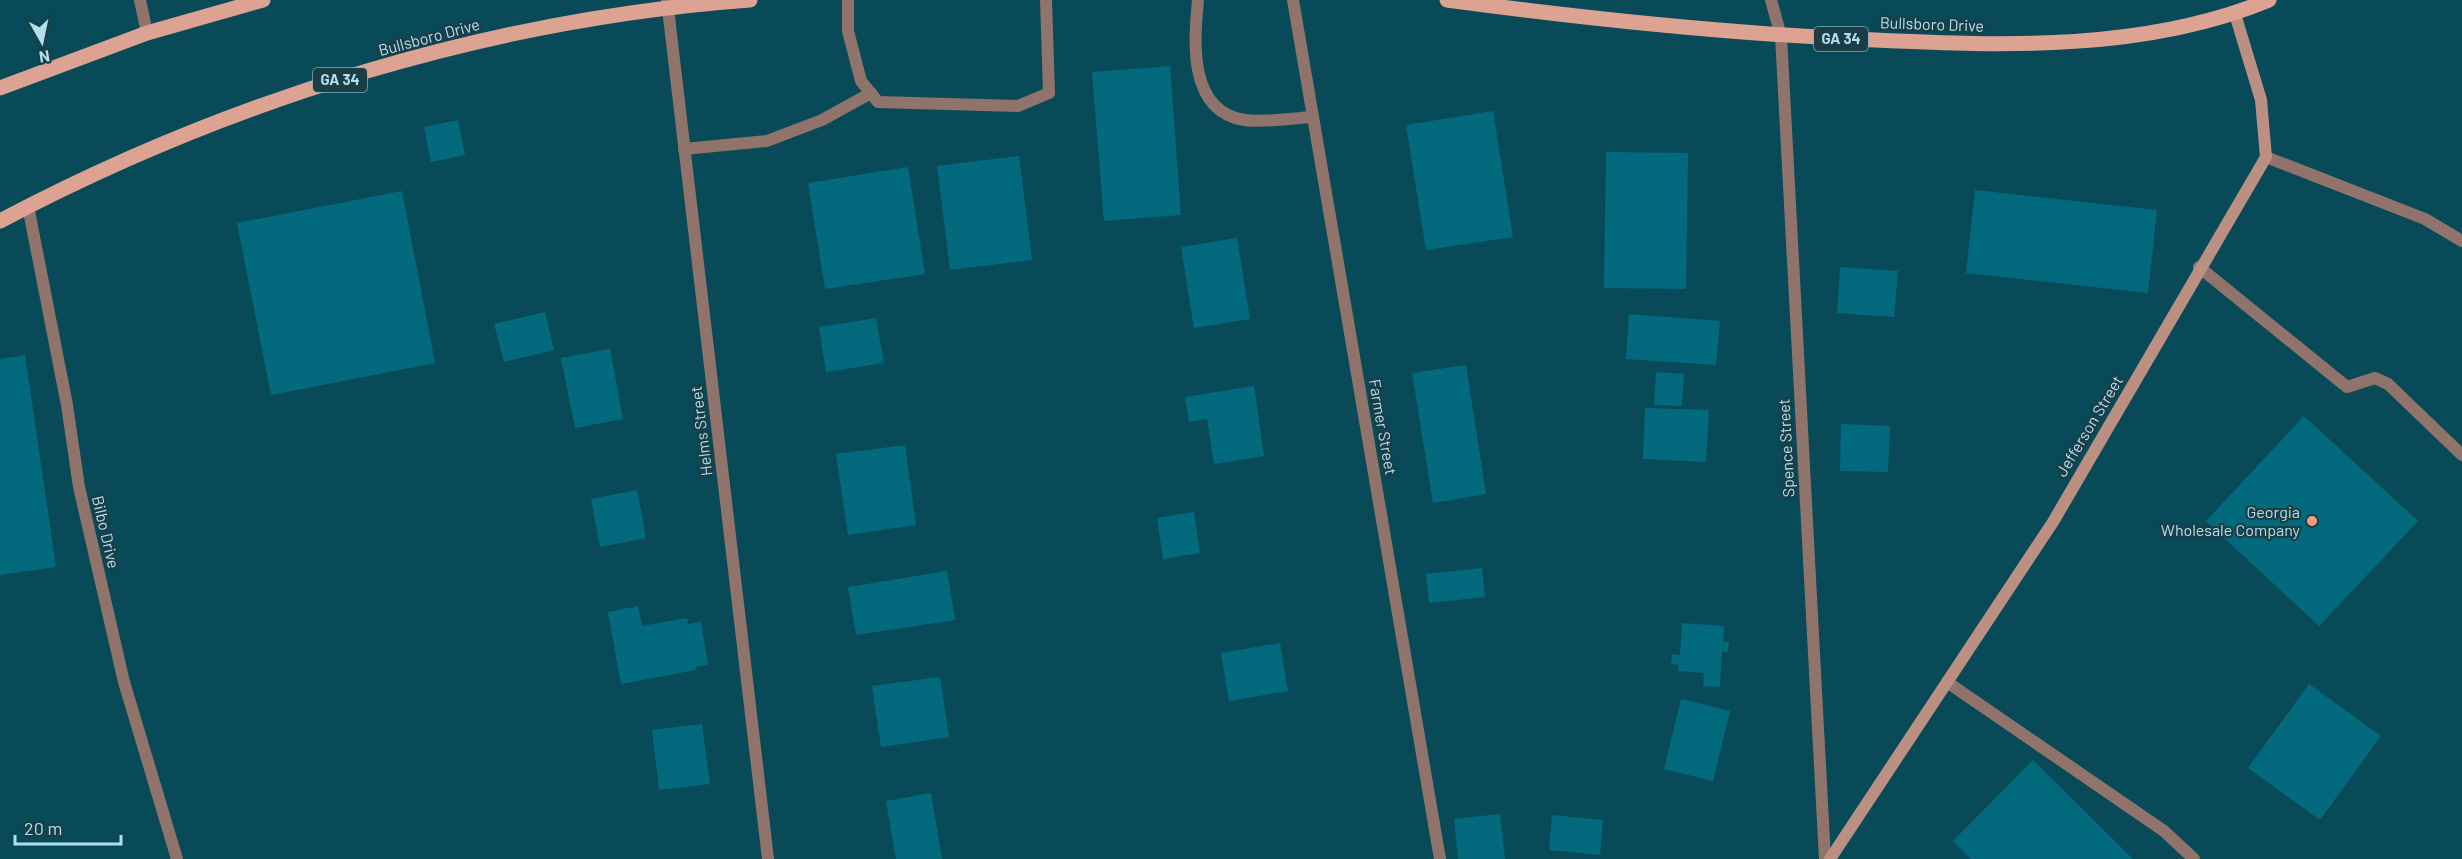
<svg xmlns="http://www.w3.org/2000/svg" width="2462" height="859" font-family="Barlow,sans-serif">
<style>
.building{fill:#036a7e}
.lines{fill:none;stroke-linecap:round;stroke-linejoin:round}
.lane{stroke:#90746b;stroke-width:12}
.street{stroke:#90746b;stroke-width:12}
.secondary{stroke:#bb8f81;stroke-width:12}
.primary{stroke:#dca392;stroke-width:15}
.poi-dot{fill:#f39f85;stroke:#1b3d46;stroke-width:2}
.labels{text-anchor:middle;stroke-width:4.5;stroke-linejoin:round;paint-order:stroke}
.shield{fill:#1b3d46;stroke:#83afbc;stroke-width:1.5}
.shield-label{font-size:15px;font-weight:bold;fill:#b0e0ee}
.street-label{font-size:16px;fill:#b0e0ee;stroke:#1b3d46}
.poi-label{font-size:16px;fill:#b0e0ee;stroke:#1b3d46;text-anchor:end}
</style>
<rect width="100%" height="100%" fill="#094a58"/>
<!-- building -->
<g class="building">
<polygon points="1170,66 1181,215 1104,221 1092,72"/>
<polygon points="1493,111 1513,237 1426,250 1406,125"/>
<polygon points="458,120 465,155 431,162 424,127"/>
<polygon points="1606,152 1688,153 1686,289 1604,288"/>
<polygon points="1019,156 1032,260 950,270 937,166"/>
<polygon points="908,167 925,274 825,289 808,183"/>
<polygon points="1975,190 2157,210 2148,293 1966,273"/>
<polygon points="402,191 435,363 271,395 237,223"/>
<polygon points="1237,238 1250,319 1194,328 1181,247"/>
<polygon points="1840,267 1898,271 1894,317 1837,313"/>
<polygon points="545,312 554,350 504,362 494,324"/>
<polygon points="1629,314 1720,321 1716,365 1626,359"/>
<polygon points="876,318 884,363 826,372 819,327"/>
<polygon points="610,349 623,419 575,428 561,358"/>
<polygon points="25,355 56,567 0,575 0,359"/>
<polygon points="1466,365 1486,494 1433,503 1412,373"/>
<polygon points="1656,372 1684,374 1682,406 1654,405"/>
<polygon points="1254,386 1264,456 1214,464 1207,419 1189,422 1185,397"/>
<polygon points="1645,408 1709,410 1706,462 1643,459"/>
<polygon points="2304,416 2418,521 2319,626 2206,521"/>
<polygon points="1841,424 1890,426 1888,472 1840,471"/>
<polygon points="905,445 916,525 848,535 836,454"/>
<polygon points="637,490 646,538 600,547 591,499"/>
<polygon points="1194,512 1200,553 1163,559 1157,518"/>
<polygon points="1482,568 1485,597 1429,603 1426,574"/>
<polygon points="947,571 955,620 856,635 848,587"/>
<polygon points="638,606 642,626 687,618 688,624 701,622 708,665 696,667 696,670 621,684 608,612"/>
<polygon points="1682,623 1724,626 1723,642 1729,642 1728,652 1722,652 1720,687 1703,686 1704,673 1678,671 1679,665 1671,664 1672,654 1680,655"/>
<polygon points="1280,643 1288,691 1229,701 1221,653"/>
<polygon points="940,677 949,737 881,747 872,686"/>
<polygon points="2309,684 2381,736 2320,820 2248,768"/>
<polygon points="1681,699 1730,711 1713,781 1664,769"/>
<polygon points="702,724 710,784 659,790 652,730"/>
<polygon points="2033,760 2133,859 1971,859 1953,841"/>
<polygon points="931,793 942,859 896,859 886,801"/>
<polygon points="1500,814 1505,859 1458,859 1454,819"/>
<polygon points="1552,815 1603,820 1600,855 1549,850"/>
</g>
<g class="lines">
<!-- lane -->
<g class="lane">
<polyline points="848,0 848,31 861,81 878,102 1018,106 1049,93 1046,0"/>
<path d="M 1198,0 C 1194,41 1188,111 1244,120 C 1265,123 1292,118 1313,117"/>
<polyline points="684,149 767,141 822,120 871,93"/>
<polyline points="2266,157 2425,219 2462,241"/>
<polyline points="2199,267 2347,387 2375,378 2388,384 2462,455"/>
<polyline points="1947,682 2164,831 2194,859"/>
</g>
<!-- street -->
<g class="street">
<polyline points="140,0 147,33"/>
<polyline points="667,0 768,859"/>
<polyline points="1293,0 1440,859"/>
<polyline points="1771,0 1781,36 1825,859"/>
<polyline points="28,206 67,405 79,487 124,682 177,859"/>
</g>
<!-- secondary -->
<polyline class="secondary" points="1830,859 2053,522 2266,157 2261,100 2235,14"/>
<!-- primary -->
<g class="primary">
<path d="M 1447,0 C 1588,19 1732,34 1875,40 C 2005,46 2146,51 2269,0"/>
<polyline points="0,88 147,33 263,0"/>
<path d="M 0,221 C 231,99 490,19 750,0"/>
</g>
</g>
<!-- markers -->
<circle class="poi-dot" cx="2312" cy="521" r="6"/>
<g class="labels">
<!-- shield labels -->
<g class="shield">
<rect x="1814" y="27" width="54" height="24" rx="4.5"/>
<rect x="313" y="68" width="54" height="24" rx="4.5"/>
</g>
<g class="shield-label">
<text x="1841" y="44">GA 34</text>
<text x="340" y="85">GA 34</text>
</g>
<!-- street labels -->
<g class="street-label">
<text transform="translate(1932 24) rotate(2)" y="6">Bullsboro Drive</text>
<text transform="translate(429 37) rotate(-15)" y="6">Bullsboro Drive</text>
<text transform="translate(2089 426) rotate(-59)" y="6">Jefferson Street</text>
<text transform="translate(1383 427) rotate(80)" y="6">Farmer Street</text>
<text transform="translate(701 431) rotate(-97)" y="6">Helms Street</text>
<text transform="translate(1786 448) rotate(-93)" y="6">Spence Street</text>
<text transform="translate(106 532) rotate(77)" y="6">Bilbo Drive</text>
</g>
<!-- poi labels -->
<g class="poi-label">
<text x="2300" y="518">Georgia<tspan x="2300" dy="18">Wholesale Company</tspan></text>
</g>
</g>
<!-- north arrow -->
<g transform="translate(42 42) rotate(171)" stroke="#1b3d46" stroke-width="4.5" paint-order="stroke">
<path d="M0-4.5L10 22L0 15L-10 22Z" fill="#b0e0ee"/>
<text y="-9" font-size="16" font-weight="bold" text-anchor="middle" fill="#b0e0ee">N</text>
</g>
<!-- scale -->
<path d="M15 835v9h106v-9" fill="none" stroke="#b0e0ee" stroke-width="3"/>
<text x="24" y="835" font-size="18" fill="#b0e0ee" stroke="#1b3d46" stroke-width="4.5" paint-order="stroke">20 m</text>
</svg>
